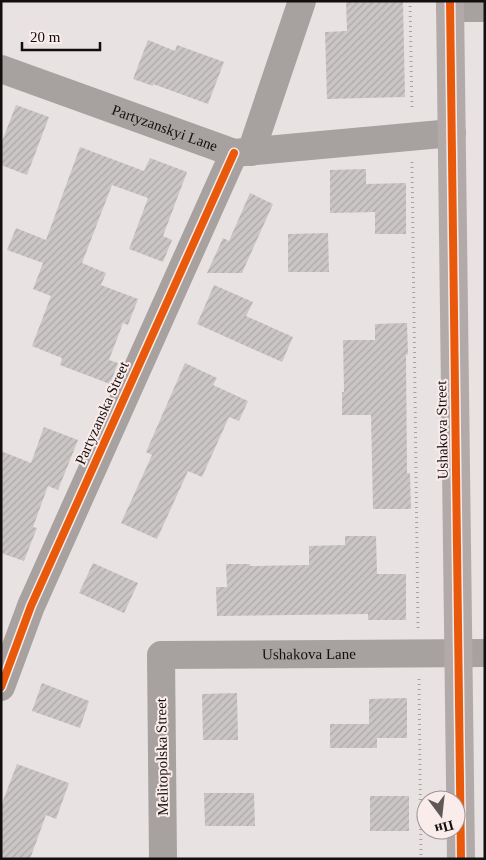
<svg xmlns="http://www.w3.org/2000/svg" width="486" height="860" font-family="'Times New Roman',serif">
<style>
.building{fill:url(#building-hatch)}
.lines{fill:none;stroke-linecap:round;stroke-linejoin:round}
.path{stroke:#a7a2a1;stroke-width:3;stroke-dasharray:1 4;stroke-linecap:butt}
.street{stroke:#a7a1a0;stroke-width:28}
.secondary{stroke:#b1aaa9;stroke-width:28}
.cycleway-casing{stroke:#faeceb;stroke-width:11}
.cycleway{stroke:#e8590c;stroke-width:8}
.labels{text-anchor:middle;stroke-width:4;stroke-linejoin:round;paint-order:stroke}
.street-label{font-size:15px;fill:#130f0e;stroke:#faeceb}
</style>
<defs>
<pattern id="building-hatch" width="6" height="6" patternUnits="userSpaceOnUse" patternTransform="scale(1.25)"><rect width="6" height="6" fill="#cbc6c6"/><path d="M-1 1l2-2M0 6l6-6M5 7l2-2" fill="none" stroke="#ada9a9"/></pattern>
</defs>
<rect width="100%" height="100%" fill="#e8e2e2"/>
<!-- building -->
<g class="building">
<polygon points="346,1 403,1 405,97 327,99 325,32 347,31"/>
<polygon points="148,40 175,51 177,45 224,62 208,104 153,84 153,86 133,79"/>
<polygon points="16,105 49,117 27,175 1,165 1,144"/>
<polygon points="80,147 144,171 150,158 187,172 163,236 172,240 163,262 129,249 148,198 112,185 82,263 106,273 101,285 138,299 128,325 123,323 109,360 118,363 110,384 60,365 62,358 32,346 51,296 33,289 43,263 7,250 16,228 46,240"/>
<polygon points="366,169 366,184 406,183 406,234 375,234 375,212 330,213 330,170"/>
<polygon points="250,193 273,204 242,273 207,273 223,238 229,241"/>
<polygon points="328,233 329,272 288,272 288,234"/>
<polygon points="214,285 253,302 246,316 293,337 282,362 197,324"/>
<polygon points="407,323 408,354 406,355 407,473 410,473 411,509 373,509 371,415 342,415 342,392 344,392 343,340 375,340 375,324"/>
<polygon points="185,363 217,378 213,385 248,401 239,421 229,417 202,477 188,471 157,539 121,523 152,455 146,452"/>
<polygon points="44,427 78,440 58,490 48,486 33,527 37,528 24,561 1,553 1,451 31,463"/>
<polygon points="345,536 376,536 377,574 406,574 406,620 368,620 368,614 217,616 216,587 227,587 226,564 250,564 250,566 309,565 309,546 345,545"/>
<polygon points="93,563 138,583 124,613 79,593"/>
<polygon points="42,683 89,701 80,728 32,711"/>
<polygon points="237,693 238,740 203,740 202,694"/>
<polygon points="407,698 407,738 377,738 377,748 330,748 330,724 369,724 369,699"/>
<polygon points="17,764 69,783 56,819 46,815 30,859 1,859 1,806"/>
<polygon points="204,793 254,793 255,826 205,826"/>
<rect x="370" y="796" width="39" height="35"/>
</g>
<g class="lines">
<!-- path -->
<g class="path">
<polyline points="410,1 412,111"/>
<polyline points="412,162 418,628"/>
<polyline points="419,679 421,859"/>
</g>
<!-- street -->
<g class="street">
<polyline points="450,8 485,8"/>
<path id="s1" d="M 1,69 L 234,153 L 452,133"/>
<polyline points="251,152 302,1"/>
<polyline points="1,687 31,606 234,153"/>
<path id="s2" d="M 163,859 L 161,655 L 485,653"/>
</g>
<!-- secondary -->
<polyline class="secondary" points="450,1 461,859"/>
<defs>
<g id="cycleway">
<polyline points="450,1 461,859"/>
<polyline points="1,687 31,606 234,153"/>
</g>
</defs>
<!-- cycleway casing -->
<use href="#cycleway" class="cycleway-casing"/>
<!-- cycleway -->
<use href="#cycleway" class="cycleway"/>
</g>
<g class="labels">
<!-- street labels -->
<g class="street-label">
<text dy="5" stroke="none"><textPath href="#s1" startOffset="174">Partyzanskyi Lane</textPath></text>
<text transform="translate(102 413) rotate(-66)" y="5">Partyzanska Street</text>
<text transform="translate(442 430) rotate(-91)" y="5">Ushakova Street</text>
<text dy="5" stroke="none"><textPath href="#s2" startOffset="352">Ushakova Lane</textPath></text>
<text transform="translate(162 757) rotate(-91)" y="5">Melitopolska Street</text>
</g>
</g>
<!-- border -->
<rect width="486" height="860" fill="none" stroke="#130f0e" stroke-width="5"/>
<!-- north arrow -->
<g transform="translate(441 815) rotate(165)"><circle r="24" fill="#faeceb" stroke="#9e9493"/>
<path d="M0-4L9 19L0 12L-9 19Z" fill="#5e5958"/>
<text y="-8" font-size="14" font-weight="bold" text-anchor="middle" fill="#130f0e">Пн</text>
</g>
<!-- scale -->
<path d="M22 42v8h78v-8" fill="none" stroke="#130f0e" stroke-width="2.5"/>
<text x="30" y="42" font-size="15" fill="#130f0e" stroke="#faeceb" stroke-width="4" paint-order="stroke">20 m</text>
</svg>
